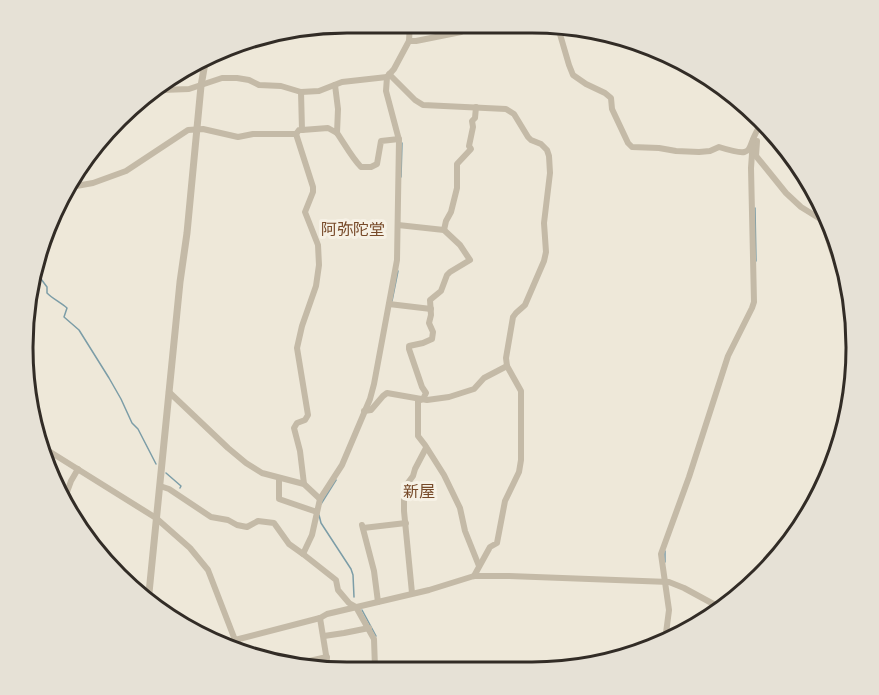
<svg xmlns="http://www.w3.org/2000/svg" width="879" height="695" font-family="'Open Sans','Noto Sans JP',sans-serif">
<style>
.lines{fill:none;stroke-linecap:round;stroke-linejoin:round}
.stream{stroke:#7c9da7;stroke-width:1.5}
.minor{stroke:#c4baa7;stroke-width:6}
.tertiary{stroke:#c4baa7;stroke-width:7}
.labels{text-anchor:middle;stroke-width:6;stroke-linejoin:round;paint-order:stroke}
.neighbourhood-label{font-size:16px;fill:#774a29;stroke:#f6f1e5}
.rim{fill:none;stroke:#322c26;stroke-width:3}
</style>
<rect width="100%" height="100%" fill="#eee8d9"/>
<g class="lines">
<!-- stream -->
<g class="stream">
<polyline points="401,177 402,143"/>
<polyline points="755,208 756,261"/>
<path d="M 39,251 L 43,265 L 41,279 L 47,287 L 47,293 C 53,299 60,302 67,308 L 64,317 L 79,330 L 109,378 L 121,399 L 132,423 L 138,429 L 156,464"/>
<polyline points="392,301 398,271"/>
<polyline points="166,473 181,486 180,488"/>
<polyline points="321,504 336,480"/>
<polyline points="319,515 321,523 351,569 353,575 354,597"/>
<polyline points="665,551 665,562"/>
<polyline points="362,610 376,636"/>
<polyline points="401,666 402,669"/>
</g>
<!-- minor -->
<g class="minor">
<path d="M 557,24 L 569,65 L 573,75 L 586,84 L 605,93 L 611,98 L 612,109 L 628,143 L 632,147 L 659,148 L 676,151 L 699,152 L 710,151 L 719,147 C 760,160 743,148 762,123"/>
<polyline points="409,41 416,41 461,32 475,23"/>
<polyline points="389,74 415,100 423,105 506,109 514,114 528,137 531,140 541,144 547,150 549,156 550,173 544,223 546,252 544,261 525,305 516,313 513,317 506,358 507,366 521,391 521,460 519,472 505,501 497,543 490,547 474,576"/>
<polyline points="156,88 162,90 189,89 222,78 237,78 249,80 259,85 281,86 301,92 319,91 342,82 387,77"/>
<polyline points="302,130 328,128 337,133 338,109 335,85"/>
<path d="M 337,133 C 344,143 352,158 361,167 L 371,167 L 377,164 L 381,141 L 399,139"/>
<polyline points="296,134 313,187 313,192 305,212 318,245 319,265 316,286 302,326 297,348 308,415 305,420 297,423 294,428 300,451 304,484"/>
<polyline points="757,141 756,156 765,167 786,193 801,207 822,220"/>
<polyline points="65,188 93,183 126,171 188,130 203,129 238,137 253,134 296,134 299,130 302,130 301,92"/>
<polyline points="823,214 822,220 833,254 852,299"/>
<polyline points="398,225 444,230 460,245 470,260 450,272 447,275 441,291 430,300 431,315 429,323 433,332 432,339 423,343 409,346 409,349 422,387 426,393 423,399 418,401 418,436 425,445 444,475 460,508 465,531 479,566"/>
<polyline points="444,230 446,221 451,212 457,188 457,164 471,149 469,146 473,127 472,121 475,118 476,107"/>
<polyline points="389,304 431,309"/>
<polyline points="28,391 33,389"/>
<polyline points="169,392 228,448 246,463 262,473 304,484 320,499"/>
<polyline points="364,411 371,410 383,396 387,393 427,400 449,397 474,389 484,378 507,366"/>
<path d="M 39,445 L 156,518 L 190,548 L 208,570 L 235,640 C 240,643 241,648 243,654"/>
<polyline points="279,478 279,499 317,512"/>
<polyline points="160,486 169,489 211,517 228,520 237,525 247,527 258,521 274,523 289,544 303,554 336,580 338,590 349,603 356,607 374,639 375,668"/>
<polyline points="63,503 71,481 78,469"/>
<polyline points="362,525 374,571 378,602"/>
<polyline points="363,528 406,523"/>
<polyline points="83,530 87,530 87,533"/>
<polyline points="303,554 312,535 320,499 342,465 370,399 374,384 397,260 399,140 386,91 387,77 394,69 409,41 410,23"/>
<polyline points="412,593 404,511 404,488 413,476 415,469 426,448"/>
<polyline points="320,618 328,667"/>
<polyline points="324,636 344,633 369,628"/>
<polyline points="665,641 669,610 661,554 689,477 728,356 752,308 754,302 751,168 753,140"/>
<polyline points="218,645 235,640 320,618 327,614 429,590 474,576 509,576 669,582 684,588 719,607"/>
<polyline points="287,666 327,657"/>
</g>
<!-- tertiary -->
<polyline class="tertiary" points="148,603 180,282 187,233 201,86 206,57"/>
</g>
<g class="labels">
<!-- neighbourhood labels -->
<g class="neighbourhood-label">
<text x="353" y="235">阿弥陀堂</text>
<text x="419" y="497">新屋</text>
</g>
</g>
<!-- crop -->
<path d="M0 0H879V695H0ZM347 33H532A314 314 0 0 1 846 347V348A314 314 0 0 1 532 662H347A314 314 0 0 1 33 348V347A314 314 0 0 1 347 33Z" fill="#e6e1d6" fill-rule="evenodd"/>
<path class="rim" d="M347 33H532A314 314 0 0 1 846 347V348A314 314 0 0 1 532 662H347A314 314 0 0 1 33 348V347A314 314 0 0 1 347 33Z"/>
</svg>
